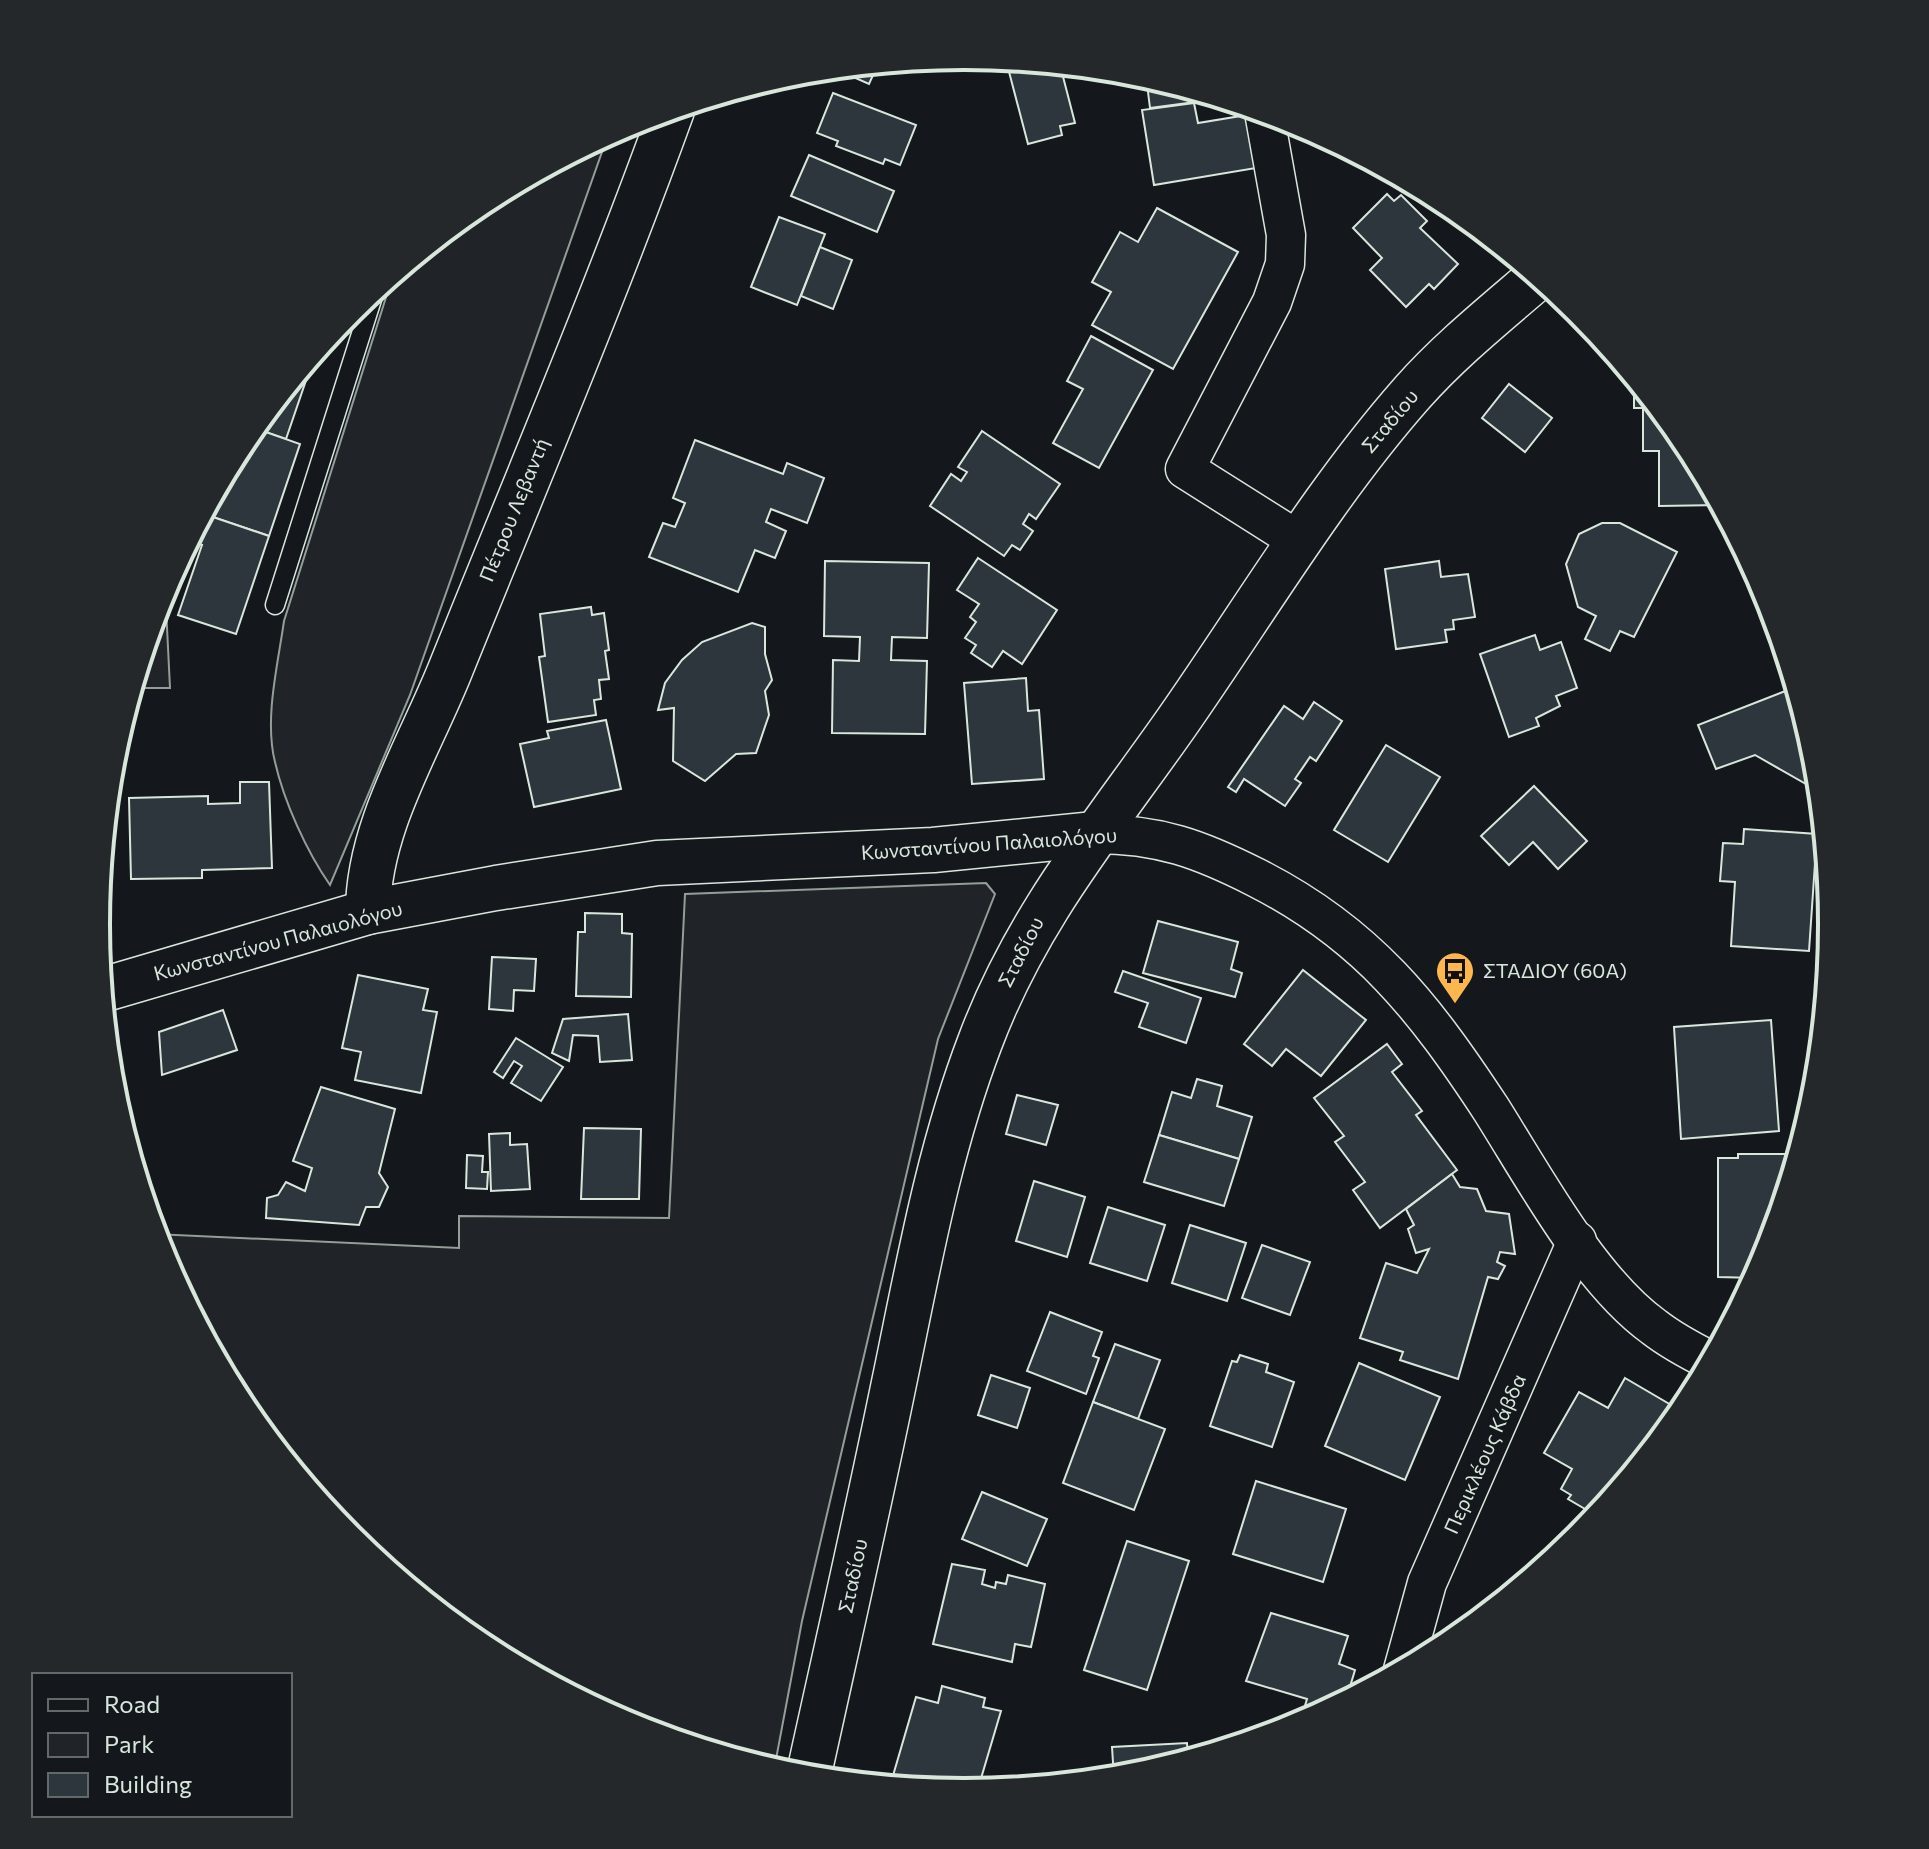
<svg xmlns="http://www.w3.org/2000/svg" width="1929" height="1849" font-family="Commissioner,sans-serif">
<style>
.green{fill:#202428;stroke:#939e99;stroke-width:2}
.building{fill:#2c363c;stroke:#d8e6dc;stroke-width:2}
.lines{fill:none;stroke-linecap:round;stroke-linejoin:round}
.service-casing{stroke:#d8e6dc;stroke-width:21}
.minor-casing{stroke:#d8e6dc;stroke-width:41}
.tertiary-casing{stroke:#d8e6dc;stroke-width:47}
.service{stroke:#14181c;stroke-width:18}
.minor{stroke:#14181c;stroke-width:38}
.tertiary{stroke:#14181c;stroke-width:44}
.labels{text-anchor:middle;stroke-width:6;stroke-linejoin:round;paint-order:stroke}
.street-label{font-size:20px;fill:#d8e6dc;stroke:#14181c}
.poi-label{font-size:20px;fill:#d8e6dc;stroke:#14181c;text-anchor:start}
.rim{fill:none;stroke:#d8e6dc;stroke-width:4}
</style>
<rect width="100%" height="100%" fill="#14181c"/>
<!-- green -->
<g class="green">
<path d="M 608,135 L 410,695 L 330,885 C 307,852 284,802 275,762 C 264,719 278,664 284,621 L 393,275 L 482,202 Z"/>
<polygon points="165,587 170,688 133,688 162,592"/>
<polygon points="986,883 995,894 938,1039 802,1621 774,1770 632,1727 482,1646 350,1538 242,1407 162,1256 155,1234 459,1248 459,1216 669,1218 685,894"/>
</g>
<!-- building -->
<g class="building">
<polygon points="1028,62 1060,65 1075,123 1060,126 1062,135 1028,144 1008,68"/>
<polygon points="878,64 869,84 835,69"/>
<polygon points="1146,76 1202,93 1203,101 1150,108"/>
<polygon points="833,93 916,125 900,165 885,159 883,164 836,146 838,141 817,133"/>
<polygon points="1194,103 1198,123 1247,115 1256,168 1154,185 1142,110"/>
<polygon points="809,155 894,191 877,232 791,196"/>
<polygon points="1387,194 1394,201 1401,195 1427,221 1420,228 1458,264 1434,289 1429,284 1406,307 1370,270 1382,258 1353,228"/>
<polygon points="1157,208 1238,252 1173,369 1092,325 1111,292 1092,282 1120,232 1138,242"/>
<polygon points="779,217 825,234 797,305 751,287"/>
<polygon points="820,247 852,260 833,309 801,296"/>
<polygon points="1091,336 1153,370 1099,468 1053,443 1083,389 1067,381"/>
<polygon points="315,354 286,439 254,428"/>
<polygon points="1634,378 1687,442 1720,505 1659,506 1659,451 1643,451 1643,408 1634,408"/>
<polygon points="1509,384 1552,418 1525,452 1482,418"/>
<polygon points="254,428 300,444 269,536 204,514 243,442"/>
<polygon points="982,431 1060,484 1036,519 1029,514 1023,524 1033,531 1020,550 1012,545 1004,556 930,506 951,474 961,481 967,472 958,467"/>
<polygon points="695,440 783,474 787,463 824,478 807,523 771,509 766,522 786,531 775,558 755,550 738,592 649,557 663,523 675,527 685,503 673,498"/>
<polygon points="204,514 269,536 236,634 178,615 202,545 190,541"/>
<polygon points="1602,523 1620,523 1677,552 1634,637 1620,631 1610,651 1585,639 1596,616 1578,607 1566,564 1579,534"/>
<polygon points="978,558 1057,610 1022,664 1003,651 992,667 971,653 976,645 965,638 976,622 970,617 979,604 957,590"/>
<polygon points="825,561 929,563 927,638 892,637 891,660 927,661 925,734 832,733 833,660 859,661 860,637 824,636"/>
<polygon points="1439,561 1441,577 1468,574 1475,617 1453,620 1454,629 1445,630 1447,642 1396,649 1385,569"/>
<polygon points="591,607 592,615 604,613 609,650 605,651 609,679 599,680 601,699 594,700 596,715 548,722 539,657 545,656 540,614"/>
<polygon points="752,623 765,627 765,654 772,680 765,691 769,715 756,753 736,754 705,781 673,761 674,708 658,710 665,683 682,660 702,642"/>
<polygon points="1535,635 1540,650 1561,642 1577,688 1556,696 1560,706 1536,718 1539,726 1509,737 1480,654"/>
<polygon points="1026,678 1028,711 1039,710 1044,779 972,784 964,683"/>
<polygon points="1793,688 1816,756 1820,792 1755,755 1716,769 1698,725"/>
<polygon points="1314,702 1342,721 1316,761 1310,757 1295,779 1301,783 1285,806 1244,779 1236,792 1228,787 1284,706 1303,719"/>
<polygon points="606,720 621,789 534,807 520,744 549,738 547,731"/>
<polygon points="1386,745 1440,777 1388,862 1334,830"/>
<polygon points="240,782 269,782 272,868 202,870 202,878 131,879 129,798 208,796 208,804 240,803"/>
<polygon points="1534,786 1587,841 1558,869 1533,842 1509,865 1481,836"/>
<polygon points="1744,829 1817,834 1809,951 1731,946 1735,882 1720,881 1723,843 1743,844"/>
<polygon points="585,913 622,914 622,933 632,934 631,997 576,996 578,932 585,932"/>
<polygon points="1158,921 1238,942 1231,969 1242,973 1235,997 1143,973"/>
<polygon points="492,957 536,959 534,991 514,990 513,1011 489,1009"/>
<polygon points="1303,970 1366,1020 1321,1076 1286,1049 1272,1066 1244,1044"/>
<polygon points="1123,971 1201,998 1186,1043 1139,1027 1148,1003 1115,992"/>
<polygon points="358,975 428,989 423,1010 437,1012 421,1093 355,1080 361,1052 342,1048"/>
<polygon points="223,1010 237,1050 162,1075 159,1032"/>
<polygon points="628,1014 632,1060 600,1062 598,1036 573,1035 569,1061 552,1053 563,1019"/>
<polygon points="1771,1020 1779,1131 1681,1139 1674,1027"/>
<polygon points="516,1038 563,1067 541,1101 511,1083 522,1066 514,1061 503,1078 494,1072"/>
<polygon points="1387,1044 1402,1064 1392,1072 1422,1111 1416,1115 1457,1170 1380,1228 1353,1190 1365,1182 1335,1142 1344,1136 1314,1098"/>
<polygon points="1197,1079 1222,1086 1217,1106 1252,1117 1239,1159 1159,1135 1172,1092 1191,1098"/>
<polygon points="321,1087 395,1109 379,1173 388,1187 379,1207 366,1207 359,1225 266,1218 267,1198 278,1195 286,1182 305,1191 312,1168 293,1161"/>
<polygon points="1017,1095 1058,1105 1046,1145 1006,1134"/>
<polygon points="584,1128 641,1129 639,1199 581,1199"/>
<polygon points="510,1133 510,1145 527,1144 530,1189 491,1191 489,1134"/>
<polygon points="1159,1135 1239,1159 1224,1206 1144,1182"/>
<polygon points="1738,1154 1789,1154 1789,1158 1797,1158 1770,1245 1757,1245 1756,1278 1718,1277 1718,1158 1738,1158"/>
<polygon points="467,1155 483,1156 482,1172 488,1172 487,1189 466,1188"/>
<polygon points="1452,1174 1460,1187 1477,1189 1486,1211 1509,1214 1515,1254 1500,1252 1497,1262 1505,1266 1498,1279 1488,1277 1458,1379 1400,1360 1403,1352 1360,1338 1386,1263 1417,1273 1429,1249 1416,1253 1408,1229 1414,1225 1406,1209"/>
<polygon points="1034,1181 1085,1197 1067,1257 1016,1241"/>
<polygon points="1108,1207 1165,1225 1147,1281 1090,1263"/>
<polygon points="1190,1225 1246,1243 1227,1301 1172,1283"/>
<polygon points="1262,1245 1310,1262 1290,1315 1242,1298"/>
<polygon points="1050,1312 1102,1332 1093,1356 1099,1358 1086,1394 1027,1371"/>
<polygon points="1115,1344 1160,1360 1138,1419 1093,1402"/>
<polygon points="1240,1355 1268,1364 1266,1372 1294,1382 1272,1447 1210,1426 1232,1361 1237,1362"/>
<polygon points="1359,1363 1440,1397 1405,1480 1325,1446"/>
<polygon points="991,1375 1030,1388 1017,1428 978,1415"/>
<polygon points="1625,1378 1683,1412 1597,1516 1568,1499 1571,1495 1561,1489 1572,1469 1544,1453 1579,1392 1608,1408"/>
<polygon points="1093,1402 1165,1429 1134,1510 1063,1483"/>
<polygon points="1256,1481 1346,1509 1323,1582 1233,1554"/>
<polygon points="982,1492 1047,1519 1027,1566 962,1539"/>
<polygon points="1127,1541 1189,1561 1147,1690 1084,1670"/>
<polygon points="952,1564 985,1570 982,1584 995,1588 996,1582 1006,1584 1008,1575 1045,1584 1031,1647 1015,1644 1012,1662 933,1644"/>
<polygon points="1271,1613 1348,1636 1339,1664 1355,1670 1346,1700 1321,1714 1304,1709 1307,1699 1246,1681"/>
<polygon points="942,1686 985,1698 983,1707 1001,1711 977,1792 930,1790 892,1779 916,1697 938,1703"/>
<polygon points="1187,1743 1188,1760 1133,1776 1114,1778 1112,1747"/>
</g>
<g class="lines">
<defs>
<polyline id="service" points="275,605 375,290"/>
<g id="minor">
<polyline points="1264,112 1286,235 1285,264 1272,302 1185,469 1299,541"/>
<path d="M 1095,834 C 1159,834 1200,849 1257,878 C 1367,934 1424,1007 1491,1109 C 1534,1177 1589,1280 1654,1327 C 1672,1341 1691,1351 1711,1361"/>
<polyline points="1403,1670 1427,1583 1577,1241"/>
</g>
<g id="tertiary">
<path d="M 368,912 C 368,827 420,746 451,668 C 526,482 604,298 672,110"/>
<polyline points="102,990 368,912 496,888 657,863 933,850 1095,834"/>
<path d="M 808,1778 C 837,1646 867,1515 894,1383 C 918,1268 938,1152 980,1042 C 1027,917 1102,829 1177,722 C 1254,612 1323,494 1412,393 C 1449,351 1495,314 1538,277"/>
</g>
</defs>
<!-- service casing -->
<use href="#service" class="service-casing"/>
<!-- minor casing -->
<use href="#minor" class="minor-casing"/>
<!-- tertiary casing -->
<use href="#tertiary" class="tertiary-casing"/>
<!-- service -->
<use href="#service" class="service"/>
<!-- minor -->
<use href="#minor" class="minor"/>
<!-- tertiary -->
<use href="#tertiary" class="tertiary"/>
</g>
<!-- icons -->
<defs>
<symbol id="bus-pin" viewBox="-11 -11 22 30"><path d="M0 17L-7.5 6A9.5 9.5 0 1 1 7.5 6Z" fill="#ffb74d" stroke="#14181c"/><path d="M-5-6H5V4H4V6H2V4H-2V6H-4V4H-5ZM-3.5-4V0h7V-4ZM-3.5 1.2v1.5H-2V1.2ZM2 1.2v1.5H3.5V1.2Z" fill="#111"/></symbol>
</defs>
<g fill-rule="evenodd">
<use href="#bus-pin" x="1433" y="949" width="44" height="60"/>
</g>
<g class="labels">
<!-- street labels -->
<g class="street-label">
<text transform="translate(1390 421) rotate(-50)" y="7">Σταδίου</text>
<text transform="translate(514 510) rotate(-68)" y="7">Πέτρου Λεβαντή</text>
<text transform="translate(989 844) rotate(-4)" y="7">Κωνσταντίνου Παλαιολόγου</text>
<text transform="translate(278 941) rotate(-15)" y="7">Κωνσταντίνου Παλαιολόγου</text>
<text transform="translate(1021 952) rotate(-63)" y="7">Σταδίου</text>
<text transform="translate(1485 1454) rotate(-66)" y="7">Περικλέους Κάβδα</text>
<text transform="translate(853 1576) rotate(-78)" y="7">Σταδίου</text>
</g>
<!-- poi labels -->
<g class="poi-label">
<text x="1483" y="978">ΣΤΑΔΙΟΥ (60A)</text>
</g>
</g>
<!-- crop -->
<path d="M0 0H1929V1849H0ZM110 924a854 854 0 1 1 1708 0a854 854 0 1 1-1708 0Z" fill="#24282b" fill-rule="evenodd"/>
<path class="rim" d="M110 924a854 854 0 1 1 1708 0a854 854 0 1 1-1708 0Z"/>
<!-- legend -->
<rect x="32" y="1673" width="260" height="144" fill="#14181c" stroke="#626a69" stroke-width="2"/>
<rect x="48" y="1699" width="40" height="12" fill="#14181c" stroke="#626a69" stroke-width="2"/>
<text x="104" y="1713" font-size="24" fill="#d8e6dc">Road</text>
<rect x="48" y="1733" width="40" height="24" fill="#202428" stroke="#626a69" stroke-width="2"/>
<text x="104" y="1753" font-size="24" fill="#d8e6dc">Park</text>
<rect x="48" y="1773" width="40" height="24" fill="#2c363c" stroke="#626a69" stroke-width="2"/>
<text x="104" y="1793" font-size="24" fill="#d8e6dc">Building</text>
</svg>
